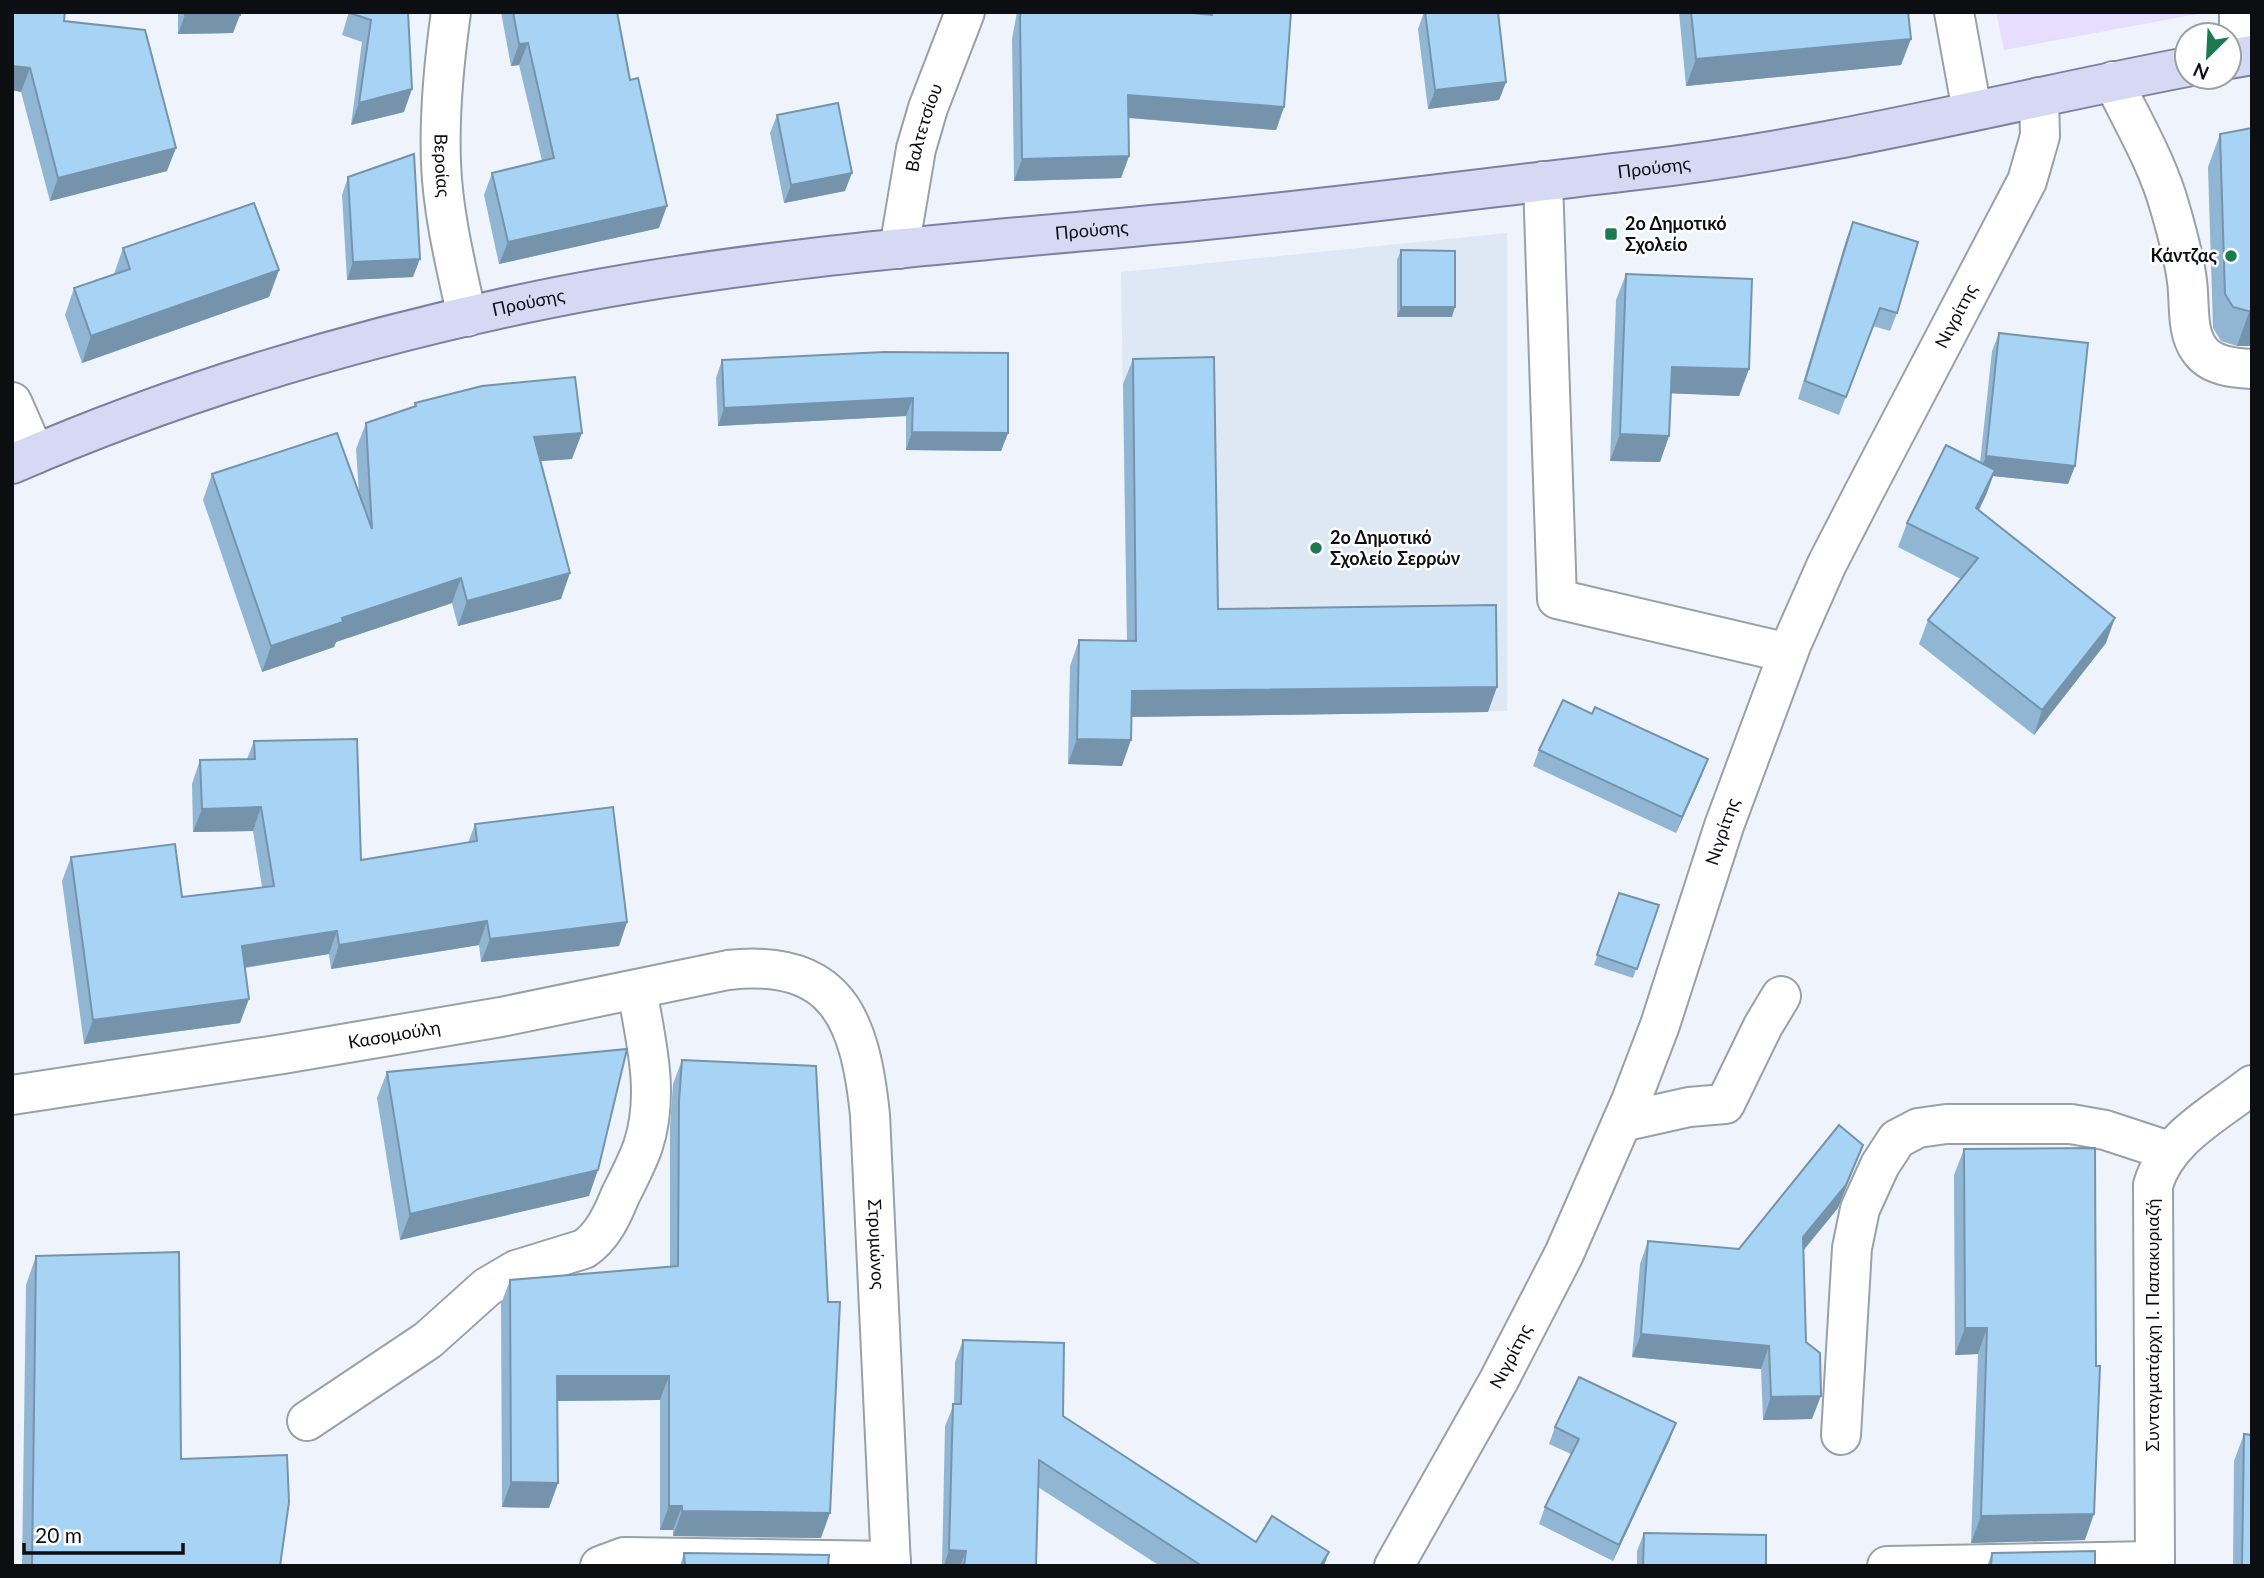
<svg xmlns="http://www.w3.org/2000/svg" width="2264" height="1578" font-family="Lato,sans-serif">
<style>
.built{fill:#dee7f4}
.green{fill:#e7ddfe}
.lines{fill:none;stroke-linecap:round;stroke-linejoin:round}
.minor-casing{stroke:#9ba0a7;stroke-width:42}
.major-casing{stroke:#7d819f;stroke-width:42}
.minor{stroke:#fff;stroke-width:38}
.major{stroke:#d6d9f4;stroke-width:38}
.wall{fill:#90b6d3}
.shaded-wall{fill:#7594ac}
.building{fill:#a7d4f5;stroke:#7594ac;stroke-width:2}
.poi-dot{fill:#1c7a50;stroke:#fff;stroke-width:2.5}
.labels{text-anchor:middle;stroke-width:5;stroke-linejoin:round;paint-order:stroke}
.street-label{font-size:18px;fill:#0d0e11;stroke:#fff}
.poi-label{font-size:18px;font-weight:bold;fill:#0d0e11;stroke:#fff;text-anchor:start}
</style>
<rect width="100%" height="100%" fill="#eff4fc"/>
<!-- built -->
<polygon class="built" points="1507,233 1507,711 1128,717 1121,272"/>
<!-- green -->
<polygon class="green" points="1996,12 2208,12 2004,50"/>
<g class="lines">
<defs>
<g id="minor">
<path id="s1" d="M 451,12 C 444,62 439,112 441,163 C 443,215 456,266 467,317"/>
<polyline points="1954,12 1972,111"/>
<polyline points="2239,57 2239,12"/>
<path d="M 2113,81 C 2133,122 2158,164 2170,208 C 2177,232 2184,257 2187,281 C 2190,303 2186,331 2199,349 C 2210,366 2233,368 2252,369"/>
<polyline points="1543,181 1557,599 1788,653"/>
<path id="s2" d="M 899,249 L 916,149 L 928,108 L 965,12"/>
<polyline points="12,402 35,454"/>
<path id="s3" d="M 12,1095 L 283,1054 L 501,1017 L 728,970 C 838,958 860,1020 870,1115 L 891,1566"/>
<polyline points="1622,1122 1689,1107 1725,1104 1763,1026 1781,996"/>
<path d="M 307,1421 L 428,1340 L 487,1287 L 516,1270 L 584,1249 C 602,1237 612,1216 620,1196 C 628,1180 637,1163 643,1146 C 660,1094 646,1042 637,990"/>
<polyline points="1841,1435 1852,1248 1860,1209 1880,1165 1897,1139 1918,1128 1946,1124 2071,1124 2105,1130 2169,1151"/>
<polyline points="600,1566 624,1557 891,1561"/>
<path id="s4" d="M 1394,1566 L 1499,1380 L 1564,1254 L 1631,1101 L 1660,1025 L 1724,826 L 1792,643 L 1827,564 L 1863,494 L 2027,181 L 2040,136 L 2039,97"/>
<polyline points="1887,1566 2155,1561"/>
<path d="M 2155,1566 L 2153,1185 C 2167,1138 2215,1114 2252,1085"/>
</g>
<g id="major">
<polyline points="2229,59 2252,55"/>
<path id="s5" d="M 12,464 C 175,393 348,341 522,304 C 742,257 973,242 1196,221 C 1344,207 1492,187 1639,170 C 1824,149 2005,102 2187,67"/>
</g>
</defs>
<!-- minor casing -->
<use href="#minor" class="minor-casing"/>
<!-- major casing -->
<use href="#major" class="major-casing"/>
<!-- minor -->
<use href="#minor" class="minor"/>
<!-- major -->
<use href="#major" class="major"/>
</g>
<!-- wall -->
<g class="wall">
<polygon points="12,12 64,21 167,171 50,201 21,92 12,90"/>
<polygon points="178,12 240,12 233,33 178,34"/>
<polygon points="349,12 408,12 404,112 351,125 362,42 342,35"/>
<polygon points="501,12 617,12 659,228 499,264 484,195 492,173 542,161 519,65 511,66"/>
<polygon points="1017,12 1182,12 1205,14 1206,12 1291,12 1284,107 1276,130 1128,118 1129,156 1121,178 1014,181 1012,39"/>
<polygon points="1424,12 1498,12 1506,82 1499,100 1428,109 1418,29"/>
<polygon points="1679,12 1908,12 1901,65 1686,86"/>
<polygon points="777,115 845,191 784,203 770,133"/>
<polygon points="2252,128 2252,346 2237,346 2221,341 2213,328 2208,167 2220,134"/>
<polygon points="348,177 413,277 347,280 342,195"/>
<polygon points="1853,222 1897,313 1890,331 1873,326 1839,415 1798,399 1846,240"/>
<polygon points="123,248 279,270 269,297 82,363 65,315 74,288 114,274"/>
<polygon points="1401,250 1452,317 1397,317 1397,260"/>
<polygon points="1626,274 1749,369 1739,396 1671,393 1669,436 1660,462 1610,461 1616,300"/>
<polygon points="1999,333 2075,466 2068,484 1993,476 1986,495 1979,510 2106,643 2034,735 1919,644 1928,620 1961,579 1898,547 1907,523 1980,463 1992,351"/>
<polygon points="884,352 1008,433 1001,451 906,450 906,416 718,426 716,378 722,360"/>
<polygon points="1133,359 1218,609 1488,712 1131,717 1122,766 1068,764 1070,666 1079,640 1127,641 1123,384"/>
<polygon points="415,403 572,459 540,461 561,599 458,626 452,603 336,642 334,647 262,672 203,500 212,474 359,493 356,449 366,423 414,407"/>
<polygon points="254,741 361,860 468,843 475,824 627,922 619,946 481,962 479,945 331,969 329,954 245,968 240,1023 84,1044 62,881 71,857 182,897 262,887 253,831 193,832 192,784 200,760 247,759"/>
<polygon points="1539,750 1702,775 1676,833 1533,766"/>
<polygon points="1619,893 1659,905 1633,978 1594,965"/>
<polygon points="682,1060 821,1538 673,1536 673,1530 660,1530 660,1400 557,1401 558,1483 549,1508 502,1507 501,1304 510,1280 670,1267 670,1127 673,1084"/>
<polygon points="387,1072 589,1196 400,1240 377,1098"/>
<polygon points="1863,1145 1838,1208 1804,1250 1806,1342 1812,1419 1763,1420 1761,1369 1632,1357 1640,1264 1648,1241 1739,1249"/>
<polygon points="1964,1149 2085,1540 1971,1543 1978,1354 1955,1355 1954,1175"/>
<polygon points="36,1256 181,1459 280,1566 22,1566 26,1285"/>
<polygon points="963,1340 1063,1416 1256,1542 1324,1566 1160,1566 1038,1487 1036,1566 942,1566 945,1426 954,1404 955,1362"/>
<polygon points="1676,1423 1670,1439 1613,1561 1539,1524 1545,1507 1571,1454 1549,1444 1555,1427"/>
<polygon points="2244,1434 2252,1566 2233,1566 2234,1461"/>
<polygon points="1644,1533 1766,1566 1637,1566 1637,1551"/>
<polygon points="684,1553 828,1566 680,1566"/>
<polygon points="1992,1553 2095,1566 1987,1566"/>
</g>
<!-- shaded-wall -->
<g class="shaded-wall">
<polygon points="185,15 240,15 233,33 178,34"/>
<polygon points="1911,39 1901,65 1686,86 1696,59"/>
<polygon points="528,43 519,65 511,66 519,44"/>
<polygon points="12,66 30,68 21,92 12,90"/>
<polygon points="1506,82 1499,100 1428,109 1435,90"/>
<polygon points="412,89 404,112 351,125 359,103"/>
<polygon points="1128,95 1284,107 1276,130 1120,117"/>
<polygon points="176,148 167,171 50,201 58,178"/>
<polygon points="1129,156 1121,178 1014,181 1022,159"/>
<polygon points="852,173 845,191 784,203 791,185"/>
<polygon points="667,206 659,228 499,264 508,242"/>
<polygon points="420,259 413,277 347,280 353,262"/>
<polygon points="279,270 269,297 82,363 91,336"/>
<polygon points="1401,307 1455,307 1452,317 1397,317"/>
<polygon points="2249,312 2252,312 2252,346 2237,346"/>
<polygon points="1672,367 1749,369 1739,396 1662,393"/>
<polygon points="913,398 906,416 718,426 724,408"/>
<polygon points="912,432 1008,433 1001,451 906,450"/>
<polygon points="582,433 572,459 524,462 534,437"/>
<polygon points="1620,434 1669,436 1660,462 1610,461"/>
<polygon points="1986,456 2075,466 2068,484 1993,476 1986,495 1967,533 1979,474"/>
<polygon points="570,573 561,599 458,626 467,601"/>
<polygon points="461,578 452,603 336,642 334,647 262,672 271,646 342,618"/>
<polygon points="2115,618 2106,643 2034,735 2042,710"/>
<polygon points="1497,687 1488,712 1123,717 1132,691"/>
<polygon points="1077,739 1131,740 1122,766 1068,764"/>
<polygon points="1708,759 1702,775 1676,833 1682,817"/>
<polygon points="261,807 253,831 193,832 202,809"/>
<polygon points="487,921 479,945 331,969 339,945"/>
<polygon points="627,922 619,946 481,962 490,939"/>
<polygon points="337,931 329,954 234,969 242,946"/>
<polygon points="249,999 240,1023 84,1044 93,1020"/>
<polygon points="1863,1145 1838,1208 1795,1260 1803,1237"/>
<polygon points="598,1170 589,1196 400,1240 410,1214"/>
<polygon points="1965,1328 1987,1328 1978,1354 1955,1355"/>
<polygon points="1641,1334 1769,1346 1761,1369 1632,1357"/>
<polygon points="557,1376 669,1376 660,1400 548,1401"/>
<polygon points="1821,1396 1812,1419 1763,1420 1771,1397"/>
<polygon points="1676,1423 1670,1439 1613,1561 1619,1545"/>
<polygon points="511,1482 558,1483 549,1508 502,1507"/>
<polygon points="669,1506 682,1506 673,1530 660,1530"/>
<polygon points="682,1511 830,1513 821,1538 673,1536"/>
<polygon points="2094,1514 2085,1540 1971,1543 1981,1516"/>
<polygon points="949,1550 966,1551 960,1566 944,1566"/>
<polygon points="1329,1552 1324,1566 1320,1566"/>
</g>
<!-- building -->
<g class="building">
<polygon points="12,12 65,12 64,21 145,30 176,148 58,178 30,68 12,66"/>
<rect x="185" y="12" width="55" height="3"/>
<polygon points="350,12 408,12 412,89 359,103 371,20 350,13"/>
<polygon points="513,12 617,12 630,80 638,78 667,206 508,242 492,173 554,158 528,43 519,44"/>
<polygon points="1021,12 1182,12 1212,15 1212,12 1291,12 1284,107 1128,95 1129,156 1022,159 1020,17"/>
<polygon points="1425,12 1498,12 1506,82 1435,90"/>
<polygon points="1691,12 1908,12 1911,39 1696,59"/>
<polygon points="838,103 852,173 791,185 777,115"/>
<polygon points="2252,128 2252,312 2233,307 2225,294 2220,134"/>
<polygon points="414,154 420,259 353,262 348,177"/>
<polygon points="254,203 279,270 91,336 74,288 130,269 123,248"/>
<polygon points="1853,222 1918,242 1897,313 1880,308 1846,397 1805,381"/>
<polygon points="1401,250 1455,251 1455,307 1401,307"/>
<polygon points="1626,274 1752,279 1749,369 1672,367 1669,436 1620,434"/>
<polygon points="1999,333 2088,343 2075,466 1986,456"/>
<polygon points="884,352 1008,353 1008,433 912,432 913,398 724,408 722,360"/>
<polygon points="1214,357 1218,609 1496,605 1497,687 1132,691 1131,740 1077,739 1079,640 1136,641 1133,359"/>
<polygon points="575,377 582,433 534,437 570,573 467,601 461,578 342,618 343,622 271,646 212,474 337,433 372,529 366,423 416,406 415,403 482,386"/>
<polygon points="1946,445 1995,470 1976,508 2115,618 2042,710 1928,620 1978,558 1907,523"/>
<polygon points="1563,700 1592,714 1595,707 1708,759 1682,817 1539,750"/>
<polygon points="357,739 361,860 477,841 475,824 613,807 627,922 490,939 487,921 339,945 337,931 242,946 249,999 93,1020 71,857 175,844 182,897 274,886 261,807 202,809 200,760 255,759 254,741"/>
<polygon points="1619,893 1659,905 1637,969 1597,955"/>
<polygon points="627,1049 598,1170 410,1214 387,1072"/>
<polygon points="682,1060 816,1066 828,1302 840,1302 830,1513 682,1511 682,1506 669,1506 669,1376 557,1376 558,1483 511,1482 510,1280 678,1266 679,1102"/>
<polygon points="1839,1125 1863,1145 1846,1185 1803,1237 1806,1342 1820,1353 1821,1396 1771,1397 1769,1346 1641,1334 1648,1241 1739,1249"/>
<polygon points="2095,1148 2096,1366 2100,1366 2094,1514 1981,1516 1987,1328 1965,1328 1964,1149"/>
<polygon points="179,1252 181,1459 287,1455 289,1502 280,1566 32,1566 36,1256"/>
<polygon points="963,1340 1064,1343 1063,1416 1256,1542 1272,1516 1329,1552 1320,1566 1202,1566 1039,1460 1036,1566 964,1566 966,1551 949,1550 953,1404 961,1404"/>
<polygon points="1579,1377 1676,1423 1619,1545 1545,1507 1579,1439 1555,1427"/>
<polygon points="2244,1434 2252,1435 2252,1566 2242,1566"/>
<polygon points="1644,1533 1766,1535 1766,1566 1643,1566"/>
<polygon points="2095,1551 2095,1566 1991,1566 1992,1553"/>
<polygon points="684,1553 829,1555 828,1566 685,1566"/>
</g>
<!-- markers -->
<g class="poi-dot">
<rect x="1604" y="227" width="14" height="14" rx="3.5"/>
<circle cx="2231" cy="256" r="7"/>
<circle cx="1316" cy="548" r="7"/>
</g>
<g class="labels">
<!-- street labels -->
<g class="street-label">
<text dy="6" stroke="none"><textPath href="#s2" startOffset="124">Βαλτετσίου</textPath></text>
<text dy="6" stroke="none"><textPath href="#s1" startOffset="154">Βεροίας</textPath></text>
<text dy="6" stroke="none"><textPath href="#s5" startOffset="1676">Προύσης</textPath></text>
<text dy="6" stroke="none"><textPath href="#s5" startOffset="1110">Προύσης</textPath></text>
<text dy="6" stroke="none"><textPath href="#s5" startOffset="542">Προύσης</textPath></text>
<text dy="6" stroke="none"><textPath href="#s4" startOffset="1374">Νιγρίτης</textPath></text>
<text dy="6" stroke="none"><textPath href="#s4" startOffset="807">Νιγρίτης</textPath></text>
<text dy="6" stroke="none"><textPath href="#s3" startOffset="387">Κασομούλη</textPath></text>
<text dy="6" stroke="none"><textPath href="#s3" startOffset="1094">Στρυμώνος</textPath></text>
<text transform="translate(2153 1325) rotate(-90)" y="6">Συνταγματάρχη Ι. Παπακυριαζή</text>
<text dy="6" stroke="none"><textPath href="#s4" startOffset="240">Νιγρίτης</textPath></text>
</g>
<!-- poi labels -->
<g class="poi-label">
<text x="1625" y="230">2ο Δημοτικό<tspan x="1625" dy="21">Σχολείο</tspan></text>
<text x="2217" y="262" text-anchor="end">Κάντζας</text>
<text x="1330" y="544">2ο Δημοτικό<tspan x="1330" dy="21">Σχολείο Σερρών</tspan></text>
</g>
</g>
<!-- border -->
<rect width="2264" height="1578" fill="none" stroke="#0d0e11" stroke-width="28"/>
<!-- north arrow -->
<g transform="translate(2208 56) rotate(204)"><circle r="33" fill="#ffffff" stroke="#9e9fa0" stroke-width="2"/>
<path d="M0-5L12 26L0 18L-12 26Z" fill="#1c7a50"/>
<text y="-10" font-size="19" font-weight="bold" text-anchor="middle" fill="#0d0e11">N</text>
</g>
<!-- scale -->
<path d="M24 1543v10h159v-10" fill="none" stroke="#0d0e11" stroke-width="3.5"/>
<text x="35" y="1543" font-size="21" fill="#0d0e11" stroke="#ffffff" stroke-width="5" paint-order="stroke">20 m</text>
</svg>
